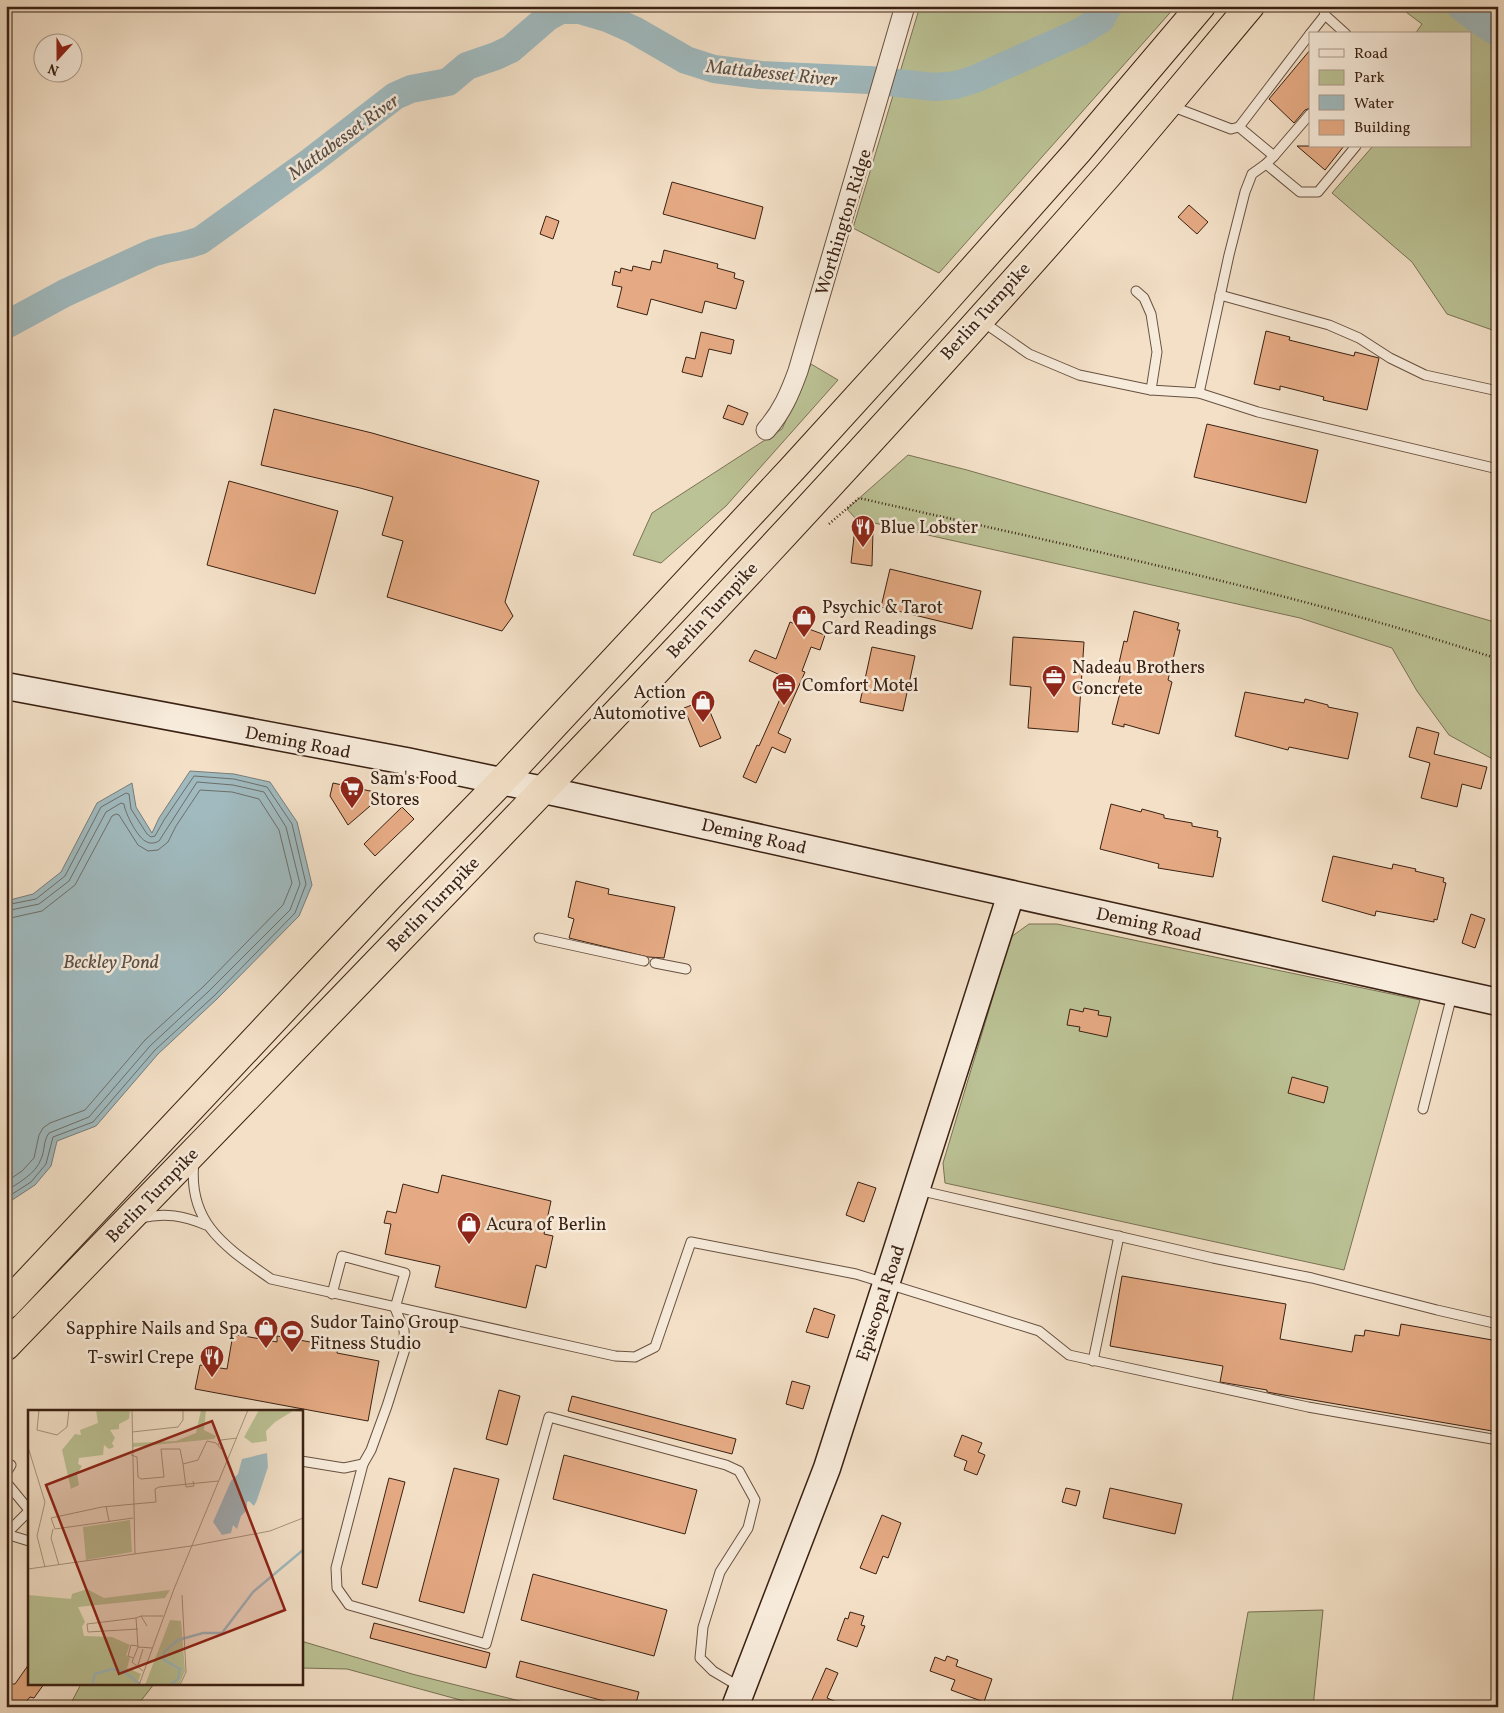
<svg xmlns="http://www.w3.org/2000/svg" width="1504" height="1713" font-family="Vollkorn,serif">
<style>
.green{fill:#bbc295;stroke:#7a7254}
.water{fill:#a0babf;stroke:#777d7a}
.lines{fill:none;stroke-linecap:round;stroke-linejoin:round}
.shore{stroke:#6d6e69;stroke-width:1}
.river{stroke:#a0babf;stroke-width:28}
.building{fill:#e5aa83;stroke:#3a2113}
.lane-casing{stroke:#685140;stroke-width:11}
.street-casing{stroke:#685140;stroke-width:21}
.secondary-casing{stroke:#3a2113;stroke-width:29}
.highway-casing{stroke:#3a2113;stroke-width:30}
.path{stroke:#3a2113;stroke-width:2.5;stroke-dasharray:1 2.5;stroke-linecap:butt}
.lane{stroke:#f7ebdb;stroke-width:9}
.street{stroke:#f7ebdb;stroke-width:19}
.secondary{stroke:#f7ebdb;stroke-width:26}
.highway{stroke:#f3e0c7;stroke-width:28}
.labels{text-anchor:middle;stroke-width:5;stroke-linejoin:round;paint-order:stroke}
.street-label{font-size:18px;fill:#3a2113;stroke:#f7ebdb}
.poi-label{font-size:18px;fill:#3a2113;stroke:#f7ebdb;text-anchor:start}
.water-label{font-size:19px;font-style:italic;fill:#594f47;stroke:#f7ebdb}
.inset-river{fill:none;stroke:#a0babf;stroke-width:2.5}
.inset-road{fill:none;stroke:#a9947f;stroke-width:1}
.view{fill:#8f2418;fill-opacity:0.15;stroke:#8f2418;stroke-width:2.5}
.inset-edge{fill:none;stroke:#3a2113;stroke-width:2.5}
</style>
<rect width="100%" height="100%" fill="#f3e0c7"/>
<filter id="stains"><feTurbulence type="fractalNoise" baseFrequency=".004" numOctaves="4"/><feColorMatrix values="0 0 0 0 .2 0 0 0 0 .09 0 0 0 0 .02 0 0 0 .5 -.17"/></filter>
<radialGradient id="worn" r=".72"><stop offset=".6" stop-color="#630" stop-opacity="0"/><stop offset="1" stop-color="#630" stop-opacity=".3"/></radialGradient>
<!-- green -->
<g class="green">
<polygon points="920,6 1176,6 939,273 853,228"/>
<polygon points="1398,6 1498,6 1498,332 1447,314 1412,262 1332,193 1373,146 1470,146 1470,34 1415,34 1422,24"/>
<polygon points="811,364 838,380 726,506 661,563 633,555 652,513 782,429"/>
<polygon points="908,455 967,470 1498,623 1498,762 1449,735 1417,691 1392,648 1300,618 856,519 847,509"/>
<polygon points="1029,924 1057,924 1420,1000 1344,1270 945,1183 943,1163 1011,937"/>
<polygon points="1323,1610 1313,1707 1231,1707 1248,1612"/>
<polygon points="301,1641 412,1674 544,1707 486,1707 347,1669 301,1668"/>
<polygon points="81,1684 154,1684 136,1707 69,1707"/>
</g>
<!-- water -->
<polygon class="water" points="190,771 234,774 270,782 297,822 312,885 299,916 217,999 158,1054 96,1126 57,1141 51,1166 35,1185 6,1204 6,901 33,894 61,872 97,803 132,783 136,807 152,833 159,818"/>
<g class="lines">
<!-- shore -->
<g class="shore">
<polyline points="6,905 36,899 65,876 101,807 126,793 129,794 131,809 147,834 151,837 155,836 164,820 194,776 234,779 267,787 292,824 306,884 295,913 214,996 155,1050 93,1122 53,1137 46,1164 31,1182 6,1198"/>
<path d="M 6,911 L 39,904 L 69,881 L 106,812 L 121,803 L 124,804 C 125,813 138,839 147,842 C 151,844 155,843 159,841 L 197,782 L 233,785 L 264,792 L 286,827 L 300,884 L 290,910 L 209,991 L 150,1046 L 89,1117 L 49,1133 C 43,1141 45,1151 41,1159 C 36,1174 18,1183 6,1191"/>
<polyline points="6,919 42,911 75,885 112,816 116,814 119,815 138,845 148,851 158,850 168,842 176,826 200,790 232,792 259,799 279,830 292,883 283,905 204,986 145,1040 85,1110 50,1123 43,1128 39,1135 34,1158 22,1171 6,1182"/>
</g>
<!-- river -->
<g class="river">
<polyline points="1460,6 1478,20 1498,33"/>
<path d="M 6,325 L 65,293 L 152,253 C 168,247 186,247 201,240 L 311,161 L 395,96 L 411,89 L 448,82 L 467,66 L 496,56 L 511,49 L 548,17 L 561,10 L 580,10 L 607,18 L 634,30 L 686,60 L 714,69 L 761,75 L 869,80 L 935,87 L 956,85 L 975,79 L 1080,32 L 1101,19 L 1108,6"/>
</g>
</g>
<!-- building -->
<g class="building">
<polygon points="1310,50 1310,108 1305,110 1294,123 1269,99"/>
<polygon points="1297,146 1344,146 1325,170"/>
<polygon points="672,182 763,207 755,239 663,214"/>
<polygon points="1189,205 1208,222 1197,234 1178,217"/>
<polygon points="546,216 559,221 553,239 540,234"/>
<polygon points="664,250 718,264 717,268 735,273 734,278 744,281 736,309 705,301 702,313 651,299 647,315 617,307 622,287 612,285 615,271 620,273 621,268 632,271 633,266 650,270 652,261 661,263"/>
<polygon points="1266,331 1290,337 1289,340 1354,356 1355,352 1379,358 1367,410 1323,400 1324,397 1280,386 1280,390 1254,384"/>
<polygon points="701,332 734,340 731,354 709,349 702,377 682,372 686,357 695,359"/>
<polygon points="728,405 748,413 743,425 723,418"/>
<polygon points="274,409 372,433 539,481 505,602 513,616 502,631 387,597 403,541 382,535 393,497 360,488 261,465"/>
<polygon points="1207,424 1318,450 1306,503 1194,477"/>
<polygon points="229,481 338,511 315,594 207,565"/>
<polygon points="855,528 873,530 872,566 851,563"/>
<polygon points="890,569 981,591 972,629 881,607"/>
<polygon points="1134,611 1179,623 1177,630 1180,630 1168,680 1172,682 1159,734 1124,724 1124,727 1112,724 1120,693 1116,692 1123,664 1119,663 1124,641 1127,642"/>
<polygon points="790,622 825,635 820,650 811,647 802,671 805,672 778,733 791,739 785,753 772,747 756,783 743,777 757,745 759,746 789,679 749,661 755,650 776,659"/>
<polygon points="1013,637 1084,642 1078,732 1028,728 1031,687 1010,685"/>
<polygon points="872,647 915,656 903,711 860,702"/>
<polygon points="1245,692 1304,703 1305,699 1328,705 1328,707 1358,713 1348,759 1289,747 1288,750 1235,736"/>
<polygon points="705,700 721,738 700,747 684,708"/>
<polygon points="1417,727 1439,733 1434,754 1487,767 1481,789 1462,784 1457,807 1421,798 1430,763 1409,757"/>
<polygon points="333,783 384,794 348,825 330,796"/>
<polygon points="1111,804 1141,812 1142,809 1164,815 1164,818 1192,823 1192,826 1218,831 1217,837 1221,838 1213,877 1158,868 1159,864 1100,849"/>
<polygon points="402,807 414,819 375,856 364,844"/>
<polygon points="1333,856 1392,869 1393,864 1416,869 1415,871 1444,878 1443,882 1446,883 1437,920 1434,919 1434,922 1376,911 1375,916 1322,901"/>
<polygon points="576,881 609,889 608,894 675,907 664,958 648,957 569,938 574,919 568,917"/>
<polygon points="1471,914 1485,919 1475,948 1462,943"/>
<polygon points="1084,1008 1099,1011 1098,1015 1111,1017 1107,1037 1079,1031 1080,1027 1067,1025 1070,1009 1083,1012"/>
<polygon points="1292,1077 1328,1087 1324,1103 1288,1093"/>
<polygon points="442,1175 551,1201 544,1234 553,1236 546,1268 536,1265 526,1308 435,1287 440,1266 385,1254 391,1224 384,1223 387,1211 396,1213 403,1184 438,1193"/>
<polygon points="858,1182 876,1188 864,1222 846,1215"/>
<polygon points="1122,1276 1286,1304 1280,1339 1352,1352 1355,1335 1364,1336 1365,1330 1399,1336 1401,1324 1498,1341 1498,1432 1278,1394 1267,1392 1267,1390 1220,1382 1223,1366 1110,1346"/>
<polygon points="814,1308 835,1315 828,1338 806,1332"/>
<polygon points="233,1334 277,1342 277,1336 338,1347 337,1353 379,1361 368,1421 195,1389 200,1365 227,1369"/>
<polygon points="792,1381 810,1386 803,1409 786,1404"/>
<polygon points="499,1390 520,1396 507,1445 486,1439"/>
<polygon points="572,1396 736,1439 732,1454 568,1411"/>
<polygon points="962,1435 982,1443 978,1452 985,1455 977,1475 964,1470 967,1461 954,1456"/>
<polygon points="564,1455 697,1490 685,1534 553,1499"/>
<polygon points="454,1468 499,1479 464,1613 419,1601"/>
<polygon points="389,1478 405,1482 377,1588 362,1584"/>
<polygon points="1066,1488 1080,1491 1076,1506 1062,1502"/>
<polygon points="1110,1488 1182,1504 1175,1534 1103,1518"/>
<polygon points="882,1515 901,1523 888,1558 883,1556 876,1574 860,1568"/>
<polygon points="533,1574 667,1610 654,1656 521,1620"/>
<polygon points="850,1612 864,1616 861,1625 865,1626 857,1647 837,1640 845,1618 848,1619"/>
<polygon points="374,1623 490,1653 486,1668 370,1638"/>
<polygon points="947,1656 958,1660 956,1666 992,1679 984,1702 951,1690 955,1680 930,1671 935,1657 945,1661"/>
<polygon points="520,1661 639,1692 635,1707 626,1707 516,1677"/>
<polygon points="29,1664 29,1684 44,1684 34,1698 30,1697 22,1707 6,1707 6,1697 11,1690 6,1688 6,1684 15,1684"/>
<polygon points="826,1668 838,1673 827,1698 849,1707 809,1707"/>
</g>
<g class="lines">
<defs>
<g id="lane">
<polyline points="1323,6 1325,15 1346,34"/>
<polyline points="1310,34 1325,15"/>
<polyline points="1171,106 1231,129 1239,127 1310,34"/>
<polyline points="1239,127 1274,156 1310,114"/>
<polyline points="1266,164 1300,192 1318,192 1356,146"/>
<polyline points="1136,291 1144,298 1151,314 1157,352 1151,390 1199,393 1229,255 1245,192 1252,174 1266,164 1274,156"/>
<polyline points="1220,295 1329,325 1359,338 1390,358 1425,375 1498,391"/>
<polyline points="983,322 1029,354 1079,375 1151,390"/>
<polyline points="1199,393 1258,412 1498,469"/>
<polyline points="539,938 644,961"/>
<polyline points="655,963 686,969"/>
<polyline points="1423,1109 1452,995"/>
<path d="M 194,1161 C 187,1224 226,1247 271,1279 L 615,1356 L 635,1357 L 655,1347 L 691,1242 L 856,1274 L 1039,1331 L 1069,1355 L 1308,1407 L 1498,1440"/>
<polyline points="918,1190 1213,1258 1312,1278 1437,1310 1498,1324"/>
<path d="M 141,1218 C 165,1212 184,1216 206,1225"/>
<polyline points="1093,1361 1119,1236"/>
<polyline points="301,1461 344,1468 363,1464 371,1450 387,1406 405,1349 404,1330 395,1308 405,1273 342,1256 332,1294"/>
<polyline points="363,1464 336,1568 337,1588 349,1605 486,1644 549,1417 726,1465 739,1471 755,1500 748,1528 720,1572 703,1627 700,1658 713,1671 740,1687"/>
<polyline points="6,1473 11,1465"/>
<polyline points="6,1482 29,1510"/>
<polyline points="6,1531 12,1528 29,1511"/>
<polyline points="6,1534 29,1541"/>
</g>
<path id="street" d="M 766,430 C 782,412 790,393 798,371 L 905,6"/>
<g id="secondary">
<polyline points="6,686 406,761 572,796 1498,1002"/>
<polyline points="735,1707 827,1468 1011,894"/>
</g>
<g id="highway">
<polyline points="6,1305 388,898 502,781 794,467 935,312 1078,151 1201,6"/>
<path d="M 6,1346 C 379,960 756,579 1108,175 C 1156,119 1203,62 1250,6"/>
</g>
</defs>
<!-- lane casing -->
<use href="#lane" class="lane-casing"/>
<!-- street casing -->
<use href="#street" class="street-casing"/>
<!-- secondary casing -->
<use href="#secondary" class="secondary-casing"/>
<!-- highway casing -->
<use href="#highway" class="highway-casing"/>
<!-- path -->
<path class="path" d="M 829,524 L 859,498 C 1073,547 1289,590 1498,659"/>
<!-- lane -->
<use href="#lane" class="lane"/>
<!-- street -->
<use href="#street" class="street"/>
<!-- secondary -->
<use href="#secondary" class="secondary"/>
<!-- highway -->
<use href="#highway" class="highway"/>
</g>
<!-- icons -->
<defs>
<symbol id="restaurant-pin" viewBox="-11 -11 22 30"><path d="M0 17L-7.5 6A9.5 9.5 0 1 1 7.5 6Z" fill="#8f2418" stroke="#f7ebdb"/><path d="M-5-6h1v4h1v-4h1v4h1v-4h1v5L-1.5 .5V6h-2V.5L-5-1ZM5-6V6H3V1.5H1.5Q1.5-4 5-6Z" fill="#fff"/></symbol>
<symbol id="shop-pin" viewBox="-11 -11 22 30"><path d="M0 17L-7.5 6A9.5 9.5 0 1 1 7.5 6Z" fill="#8f2418" stroke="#f7ebdb"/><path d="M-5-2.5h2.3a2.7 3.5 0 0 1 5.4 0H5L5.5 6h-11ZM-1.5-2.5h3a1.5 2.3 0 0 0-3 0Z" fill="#fff"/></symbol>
<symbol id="office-pin" viewBox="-11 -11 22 30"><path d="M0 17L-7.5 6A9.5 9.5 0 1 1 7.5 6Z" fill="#8f2418" stroke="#f7ebdb"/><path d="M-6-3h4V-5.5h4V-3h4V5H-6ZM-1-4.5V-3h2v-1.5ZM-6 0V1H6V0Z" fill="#fff"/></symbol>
<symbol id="hotel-pin" viewBox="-11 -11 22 30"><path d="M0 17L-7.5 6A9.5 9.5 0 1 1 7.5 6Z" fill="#8f2418" stroke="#f7ebdb"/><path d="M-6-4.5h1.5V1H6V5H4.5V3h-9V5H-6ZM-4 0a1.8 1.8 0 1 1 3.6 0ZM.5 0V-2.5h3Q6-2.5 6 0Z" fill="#fff"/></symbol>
<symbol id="supermarket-pin" viewBox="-11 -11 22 30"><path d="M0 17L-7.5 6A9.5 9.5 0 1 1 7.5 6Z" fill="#8f2418" stroke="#f7ebdb"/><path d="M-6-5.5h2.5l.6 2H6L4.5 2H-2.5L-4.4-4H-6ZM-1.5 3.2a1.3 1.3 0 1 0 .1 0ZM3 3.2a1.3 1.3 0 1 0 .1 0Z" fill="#fff"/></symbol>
<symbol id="stadium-pin" viewBox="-11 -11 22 30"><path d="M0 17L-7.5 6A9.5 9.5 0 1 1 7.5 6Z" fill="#8f2418" stroke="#f7ebdb"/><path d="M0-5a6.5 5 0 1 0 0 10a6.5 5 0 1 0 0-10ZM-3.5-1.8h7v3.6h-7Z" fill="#fff"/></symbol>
</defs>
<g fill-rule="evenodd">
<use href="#restaurant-pin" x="849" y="513" width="28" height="38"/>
<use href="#shop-pin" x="790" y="603" width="28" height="38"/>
<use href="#office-pin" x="1040" y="663" width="28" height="38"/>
<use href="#hotel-pin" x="770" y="671" width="28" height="38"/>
<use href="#shop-pin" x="689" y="688" width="28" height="38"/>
<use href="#supermarket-pin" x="338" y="774" width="28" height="38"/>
<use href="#shop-pin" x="455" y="1210" width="28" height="38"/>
<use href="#shop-pin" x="252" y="1314" width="28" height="38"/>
<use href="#stadium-pin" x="278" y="1318" width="28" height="38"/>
<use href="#restaurant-pin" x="198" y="1343" width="28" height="38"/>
</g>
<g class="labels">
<!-- street labels -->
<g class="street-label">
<text transform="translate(843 222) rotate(-73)" y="6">Worthington Ridge</text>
<text transform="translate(985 311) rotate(-48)" y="6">Berlin Turnpike</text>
<text transform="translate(712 610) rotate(-47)" y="6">Berlin Turnpike</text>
<text transform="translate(298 742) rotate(11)" y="6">Deming Road</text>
<text transform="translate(754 836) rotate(13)" y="6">Deming Road</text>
<text transform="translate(433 904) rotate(-46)" y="6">Berlin Turnpike</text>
<text transform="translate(1149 924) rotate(12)" y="6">Deming Road</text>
<text transform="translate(152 1195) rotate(-46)" y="6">Berlin Turnpike</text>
<text transform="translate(880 1303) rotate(-72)" y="6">Episcopal Road</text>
</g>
<!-- poi labels -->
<g class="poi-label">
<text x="880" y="533">Blue Lobster</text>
<text x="822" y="613">Psychic &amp; Tarot<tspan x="822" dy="21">Card Readings</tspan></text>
<text x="1072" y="673">Nadeau Brothers<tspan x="1072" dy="21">Concrete</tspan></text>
<text x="802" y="691">Comfort Motel</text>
<text x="686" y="698" text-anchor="end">Action<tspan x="686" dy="21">Automotive</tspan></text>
<text x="370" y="784">Sam's Food<tspan x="370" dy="21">Stores</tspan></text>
<text x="486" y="1230">Acura of Berlin</text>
<text x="310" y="1328">Sudor Taino Group<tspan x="310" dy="21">Fitness Studio</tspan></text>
<text x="248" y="1334" text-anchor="end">Sapphire Nails and Spa</text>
<text x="194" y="1363" text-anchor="end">T-swirl Crepe</text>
</g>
<!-- water labels -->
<g class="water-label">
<text transform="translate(772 72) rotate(6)" y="7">Mattabesset River</text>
<text transform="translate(343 136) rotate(-36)" y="7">Mattabesset River</text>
<text x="111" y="968">Beckley Pond</text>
</g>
</g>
<!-- overview -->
<g transform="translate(28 1410)">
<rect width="275" height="275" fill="#f3e0c7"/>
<path d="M 68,0 L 102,0 L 101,9 L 91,14 L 91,19 L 82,20 L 87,28 L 84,33 L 86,37 L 81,39 L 76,35 L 75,45 L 51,48 L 50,54 L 54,56 L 49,64 L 51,75 L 43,79 L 34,40 L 47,24 L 53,25 L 52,20 L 70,13 ZM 173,0 L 178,0 L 176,20 L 188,26 L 186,29 L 105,37 L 105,33 L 148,31 L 168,23 ZM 231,0 L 275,0 L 275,2 L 265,1 L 247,12 L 238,21 L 239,31 L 224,33 L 216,27 ZM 102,110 L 104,142 L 58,150 L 55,117 ZM 59,179 L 76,188 L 142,180 L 137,188 L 50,197 L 57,212 L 54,217 L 56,226 L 84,227 L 102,235 L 98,245 L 102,248 L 99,258 L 113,264 L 109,274 L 0,275 L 0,185 L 43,189 L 44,184 ZM 142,210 L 153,211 L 157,261 L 151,275 L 117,275 Z" fill="#bbc295"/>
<path d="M 239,43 L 240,57 L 229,90 L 226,96 L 221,91 L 219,92 L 219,100 L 213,106 L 209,119 L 205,115 L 203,123 L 194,125 L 185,112 L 203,71 L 210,64 L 214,49 Z" fill="#a0babf"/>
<path class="inset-river" d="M 64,275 L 67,264 L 84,259 L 96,262 L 112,274M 142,275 L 150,269 L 152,259 L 136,250 L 136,242 L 150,230 L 175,223 L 194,223 L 225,182 L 275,140"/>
<path class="inset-road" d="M 11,0 L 9,20 L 29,25 L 39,17 L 41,0M 104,0 L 107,144M 104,22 L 150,17 L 155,10 L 155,0M 190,35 L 193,30 L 209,28M 0,37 L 17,92 L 9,126 L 17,157M 103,45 L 109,47 L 110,67 L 113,69 L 136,67 L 133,39 L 152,39 L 155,54M 165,71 L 166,76 L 158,77 L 155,54 L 170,50 L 179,31 L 188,33 L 193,39M 78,96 L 81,111M 105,108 L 27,119 L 23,108 L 74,97 L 128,92 L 127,79 L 131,77 L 190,71M 25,119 L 23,128 L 31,155M 163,136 L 242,121 L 275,108M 0,159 L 163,136M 113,206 L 135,206M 108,208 L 59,214 L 60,222 L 110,219M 110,237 L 108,208 L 113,206 L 119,216M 105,248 L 100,246 L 103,235 L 110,236M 110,255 L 115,239M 115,261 L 104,252 L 110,237 L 124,238M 111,275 L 146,179 L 220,0M 152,275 L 158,262 L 154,185"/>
<path class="view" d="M 184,11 L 257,200 L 91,264 L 18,75 Z"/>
<rect width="275" height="275" class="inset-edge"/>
</g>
<!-- margin -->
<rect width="1504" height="1713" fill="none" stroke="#f3e0c7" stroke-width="25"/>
<rect x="8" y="8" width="1489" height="1698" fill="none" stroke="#3a2113" stroke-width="2.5"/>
<rect x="12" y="12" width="1479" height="1688" fill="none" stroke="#3a2113"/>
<!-- legend -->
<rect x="1309" y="32" width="162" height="115" fill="#f7ebdb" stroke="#ab9a8b"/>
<rect x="1319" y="49" width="25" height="8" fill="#f7ebdb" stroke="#ab9a8b"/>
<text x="1354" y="58" font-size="15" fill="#3a2113">Road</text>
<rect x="1319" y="70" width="25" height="15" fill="#bbc295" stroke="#ab9a8b"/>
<text x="1354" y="82" font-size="15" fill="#3a2113">Park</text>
<rect x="1319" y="95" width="25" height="15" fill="#a0babf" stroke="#ab9a8b"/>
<text x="1354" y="108" font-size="15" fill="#3a2113">Water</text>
<rect x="1319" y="120" width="25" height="15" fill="#e5aa83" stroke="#ab9a8b"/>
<text x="1354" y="132" font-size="15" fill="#3a2113">Building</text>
<!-- north arrow -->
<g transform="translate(58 58) rotate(201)"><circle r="24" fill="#f7ebdb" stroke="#ab9a8b"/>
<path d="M0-4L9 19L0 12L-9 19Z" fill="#8f2418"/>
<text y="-8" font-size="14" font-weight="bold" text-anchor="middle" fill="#3a2113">N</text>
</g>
<rect width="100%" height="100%" filter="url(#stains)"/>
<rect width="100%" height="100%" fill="url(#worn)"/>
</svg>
